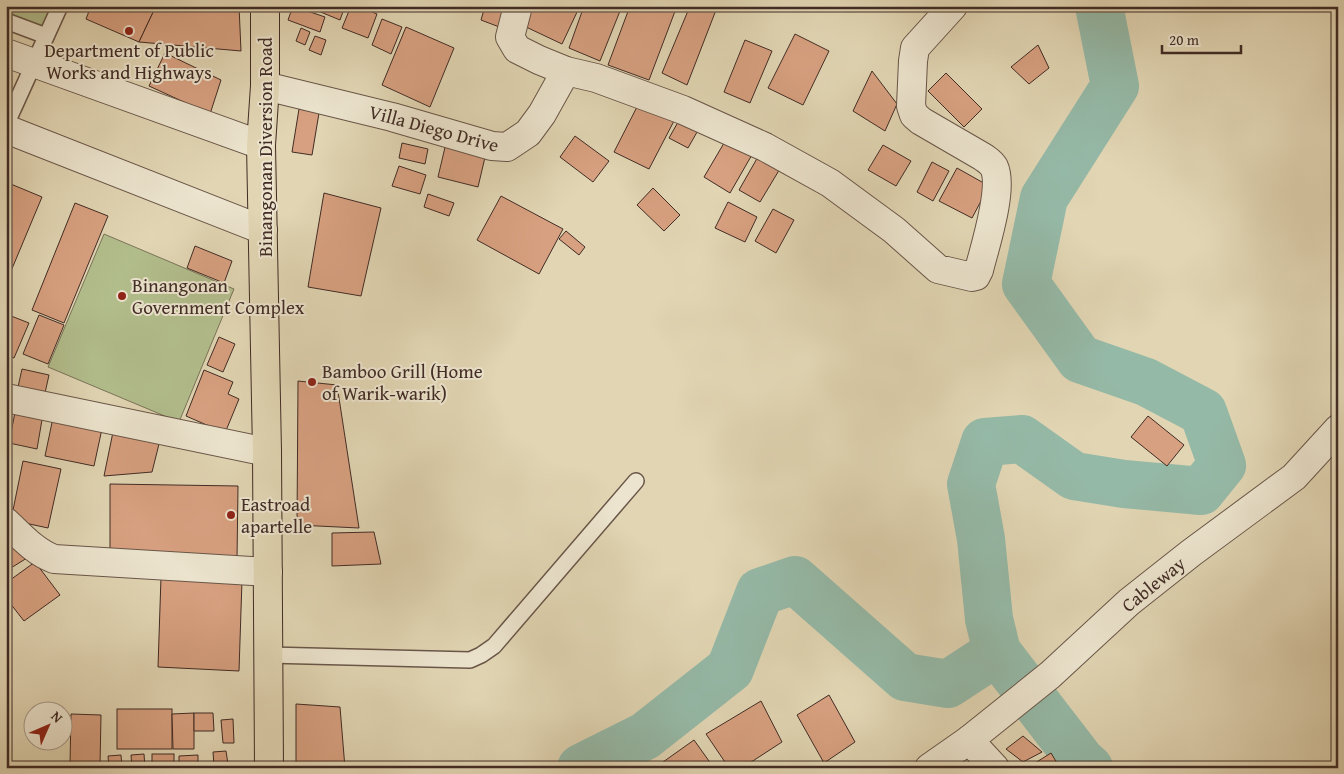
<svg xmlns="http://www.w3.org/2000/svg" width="1344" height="774" font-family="'Gentium Book Plus',serif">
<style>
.green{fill:#b2bd8c;stroke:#7a7458}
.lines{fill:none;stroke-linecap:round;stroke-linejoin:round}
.river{stroke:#95b9a7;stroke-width:48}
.building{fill:#d7a080;stroke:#412c25}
.service-casing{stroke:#695648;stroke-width:18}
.minor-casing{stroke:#695648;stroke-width:30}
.tertiary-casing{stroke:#695648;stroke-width:30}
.primary-casing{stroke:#412c25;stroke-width:30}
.service{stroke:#ece4ce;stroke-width:15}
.minor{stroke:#ece4ce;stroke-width:28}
.tertiary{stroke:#ece4ce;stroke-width:28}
.primary{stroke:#e1d5b3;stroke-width:28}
.poi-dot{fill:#8f2418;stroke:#ece4ce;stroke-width:2}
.labels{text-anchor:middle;stroke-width:4;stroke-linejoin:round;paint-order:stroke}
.poi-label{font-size:19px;fill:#412c25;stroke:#ece4ce;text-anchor:start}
.street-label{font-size:19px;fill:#412c25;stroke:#ece4ce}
</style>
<rect width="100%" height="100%" fill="#e1d5b3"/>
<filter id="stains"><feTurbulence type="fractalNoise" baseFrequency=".004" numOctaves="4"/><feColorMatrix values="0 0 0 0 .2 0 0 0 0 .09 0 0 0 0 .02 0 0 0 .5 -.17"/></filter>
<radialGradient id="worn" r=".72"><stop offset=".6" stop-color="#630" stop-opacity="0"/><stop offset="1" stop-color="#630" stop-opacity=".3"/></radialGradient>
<!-- green -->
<g class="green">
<polygon points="6,6 51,6 42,28 6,13"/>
<polygon points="104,234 234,289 179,422 48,367"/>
</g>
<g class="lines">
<!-- river -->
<g class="river">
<polyline points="581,768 645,736 730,669 760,592 795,580 905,677 948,684 997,652"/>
<polyline points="1089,768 1081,761 997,652 989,619 981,539 971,484 985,442 1022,439 1074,476 1124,484 1201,491 1222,465 1203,412 1146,382 1080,359 1026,284 1044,198 1115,86 1099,6"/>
</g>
</g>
<!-- building -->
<g class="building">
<polygon points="91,6 156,6 139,42 86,19"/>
<polygon points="156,6 239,6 241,51 139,42"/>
<polygon points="293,6 325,17 320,32 288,20"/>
<polygon points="306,6 345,6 340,20"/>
<polygon points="351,6 358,6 377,14 368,38 342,28"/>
<polygon points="485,6 499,6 508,10 502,28 481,20"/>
<polygon points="534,6 571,6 578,10 562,44 524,26"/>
<polygon points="584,6 622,6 600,61 569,48"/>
<polygon points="630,6 677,6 649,80 608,65"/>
<polygon points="690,6 708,6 716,10 687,85 662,73"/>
<polygon points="382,19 402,27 391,54 372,45"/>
<polygon points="406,27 454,48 430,107 382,85"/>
<polygon points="301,28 310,32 305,45 296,41"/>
<polygon points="795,34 829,51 803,105 768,88"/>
<polygon points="315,36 326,40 321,55 309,50"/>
<polygon points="745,40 772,51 750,103 724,92"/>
<polygon points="1038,45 1049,68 1029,84 1011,67"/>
<polygon points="165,53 221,80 210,114 149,86"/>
<polygon points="872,71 897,104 885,131 853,111"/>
<polygon points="946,73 982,109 964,127 928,91"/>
<polygon points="640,101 675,119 649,169 614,152"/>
<polygon points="299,109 319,113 312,155 292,152"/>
<polygon points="682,115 701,125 688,148 669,138"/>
<polygon points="575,136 609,161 593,182 560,157"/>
<polygon points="727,138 753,153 730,193 704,177"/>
<polygon points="402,143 428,149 425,164 399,158"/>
<polygon points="446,143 486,153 478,187 438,177"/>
<polygon points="883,145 911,161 896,186 868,170"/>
<polygon points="759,155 781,167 760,202 739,190"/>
<polygon points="932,162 949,171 933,201 917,192"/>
<polygon points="399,166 426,175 420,194 392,186"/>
<polygon points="957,168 989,186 972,218 939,201"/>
<polygon points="6,182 42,197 6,283"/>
<polygon points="653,188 680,215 664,231 637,205"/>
<polygon points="324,193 381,208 361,296 308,287"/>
<polygon points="428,194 454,203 449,216 424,207"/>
<polygon points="501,196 563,229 539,274 477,240"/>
<polygon points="728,202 757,217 745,242 715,228"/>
<polygon points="75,203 108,216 64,323 32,310"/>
<polygon points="773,209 794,220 776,253 755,241"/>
<polygon points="566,231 585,247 579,255 559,239"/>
<polygon points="195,246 232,261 224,283 187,268"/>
<polygon points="6,314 29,323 14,358 6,355"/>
<polygon points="39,315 64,325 48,364 23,354"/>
<polygon points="219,337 235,344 223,372 207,365"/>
<polygon points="22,369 49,375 45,393 18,387"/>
<polygon points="204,370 233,382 228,394 239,399 225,433 186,416"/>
<polygon points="298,381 337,385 359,528 297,525"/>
<polygon points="17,402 44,408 37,449 9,443"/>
<polygon points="54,413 103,424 94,466 45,456"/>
<polygon points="1148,416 1184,445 1167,466 1131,437"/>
<polygon points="113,432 159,444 152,472 104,476"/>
<polygon points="23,461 61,469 48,528 11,520"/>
<polygon points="110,484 238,486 237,560 110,559"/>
<polygon points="374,532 381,564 332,566 332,533"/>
<polygon points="6,537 27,558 6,571"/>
<polygon points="35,562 60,595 24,621 6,598 6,583"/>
<polygon points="161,577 242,580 239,671 158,667"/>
<polygon points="829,695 855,742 824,763 797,715"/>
<polygon points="761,701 782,742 742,768 729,768 706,734"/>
<polygon points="296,704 340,707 345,768 296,768"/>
<rect x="117" y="709" width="55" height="40"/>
<polygon points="194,713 194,749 173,749 172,714"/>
<polygon points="194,713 213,713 214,731 194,731"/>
<polygon points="71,714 101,715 100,765 70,764"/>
<polygon points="233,719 234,743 223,743 221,720"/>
<polygon points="1023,736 1042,752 1023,762 1006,749"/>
<polygon points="694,740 714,768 666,768 663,762"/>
<polygon points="226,751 228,764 214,765 213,752"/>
<polygon points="1051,753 1060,768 1027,768"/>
<polygon points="144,754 145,768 132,768 131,755"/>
<rect x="152" y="754" width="22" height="14"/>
<polygon points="121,755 122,768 109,768 108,756"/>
<polygon points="198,755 198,768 179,768 179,756"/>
</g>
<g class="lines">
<defs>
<g id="service">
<polyline points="6,21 46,36"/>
<polyline points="6,125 60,6"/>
<polyline points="268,655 470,660 481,655 494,646 636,481"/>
</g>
<g id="minor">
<path d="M 518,6 L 510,37 L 517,49 L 539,60 L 566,71 L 596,78 L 683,110 L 765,147 L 830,183 L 894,230 L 938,269 L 972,277 L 976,276 L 979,270 C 985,246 1004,188 994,167 C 991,162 987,160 983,157 L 921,121 L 914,115 L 911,106 L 913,61 L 915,48 L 953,6"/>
<polyline points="265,86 392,117 492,146 507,147 528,133 542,114 566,71"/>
<polyline points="6,398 267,452"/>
<path d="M 6,522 C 21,536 35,552 54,559 L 268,572"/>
<polyline points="969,740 995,768"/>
<polyline points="929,768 969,740 1050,675 1129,602 1191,553 1294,477 1338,429"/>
</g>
<g id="tertiary">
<polyline points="6,53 261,145"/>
<polyline points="6,129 263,230"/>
</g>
<polyline id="primary" points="265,6 265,86 261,145 267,452 269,768"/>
</defs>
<!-- service casing -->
<use href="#service" class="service-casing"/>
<!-- minor casing -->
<use href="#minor" class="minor-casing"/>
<!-- tertiary casing -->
<use href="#tertiary" class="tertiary-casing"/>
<!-- primary casing -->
<use href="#primary" class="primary-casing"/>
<!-- service -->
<use href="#service" class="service"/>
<!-- minor -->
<use href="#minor" class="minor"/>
<!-- tertiary -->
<use href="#tertiary" class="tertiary"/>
<!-- primary -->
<use href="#primary" class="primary"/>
</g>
<!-- markers -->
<g class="poi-dot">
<circle cx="129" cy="31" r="5"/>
<circle cx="122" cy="296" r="5"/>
<circle cx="312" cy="382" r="5"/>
<circle cx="231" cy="515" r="5"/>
</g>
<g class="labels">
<!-- poi labels -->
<g class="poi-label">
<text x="129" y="57" text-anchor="middle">Department of Public<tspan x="129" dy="22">Works and Highways</tspan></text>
<text x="132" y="292">Binangonan<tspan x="132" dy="22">Government Complex</tspan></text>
<text x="322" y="378">Bamboo Grill (Home<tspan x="322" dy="22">of Warik-warik)</tspan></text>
<text x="241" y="511">Eastroad<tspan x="241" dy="22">apartelle</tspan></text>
</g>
<!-- street labels -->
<g class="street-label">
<text transform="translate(434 128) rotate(15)" y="7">Villa Diego Drive</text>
<text transform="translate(265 147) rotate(-90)" y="7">Binangonan Diversion Road</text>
<text transform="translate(1153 584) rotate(-39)" y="7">Cableway</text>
</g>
</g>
<!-- margin -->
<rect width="1344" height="774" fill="none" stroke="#e1d5b3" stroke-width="25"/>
<rect x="8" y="8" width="1329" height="759" fill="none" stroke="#412c25" stroke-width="2.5"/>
<rect x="12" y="12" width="1319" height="749" fill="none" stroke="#412c25"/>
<!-- north arrow -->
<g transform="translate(48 726) rotate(45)"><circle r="24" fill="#ece4ce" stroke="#a89a8a"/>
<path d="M0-4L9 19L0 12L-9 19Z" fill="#8f2418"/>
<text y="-8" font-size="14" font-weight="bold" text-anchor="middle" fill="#412c25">N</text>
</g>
<!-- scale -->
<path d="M1162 45v8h79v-8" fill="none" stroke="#412c25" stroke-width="2.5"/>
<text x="1169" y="45" font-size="15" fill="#412c25" stroke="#ece4ce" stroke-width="4" paint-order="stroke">20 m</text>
<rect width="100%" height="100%" filter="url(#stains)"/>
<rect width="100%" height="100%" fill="url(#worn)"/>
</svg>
